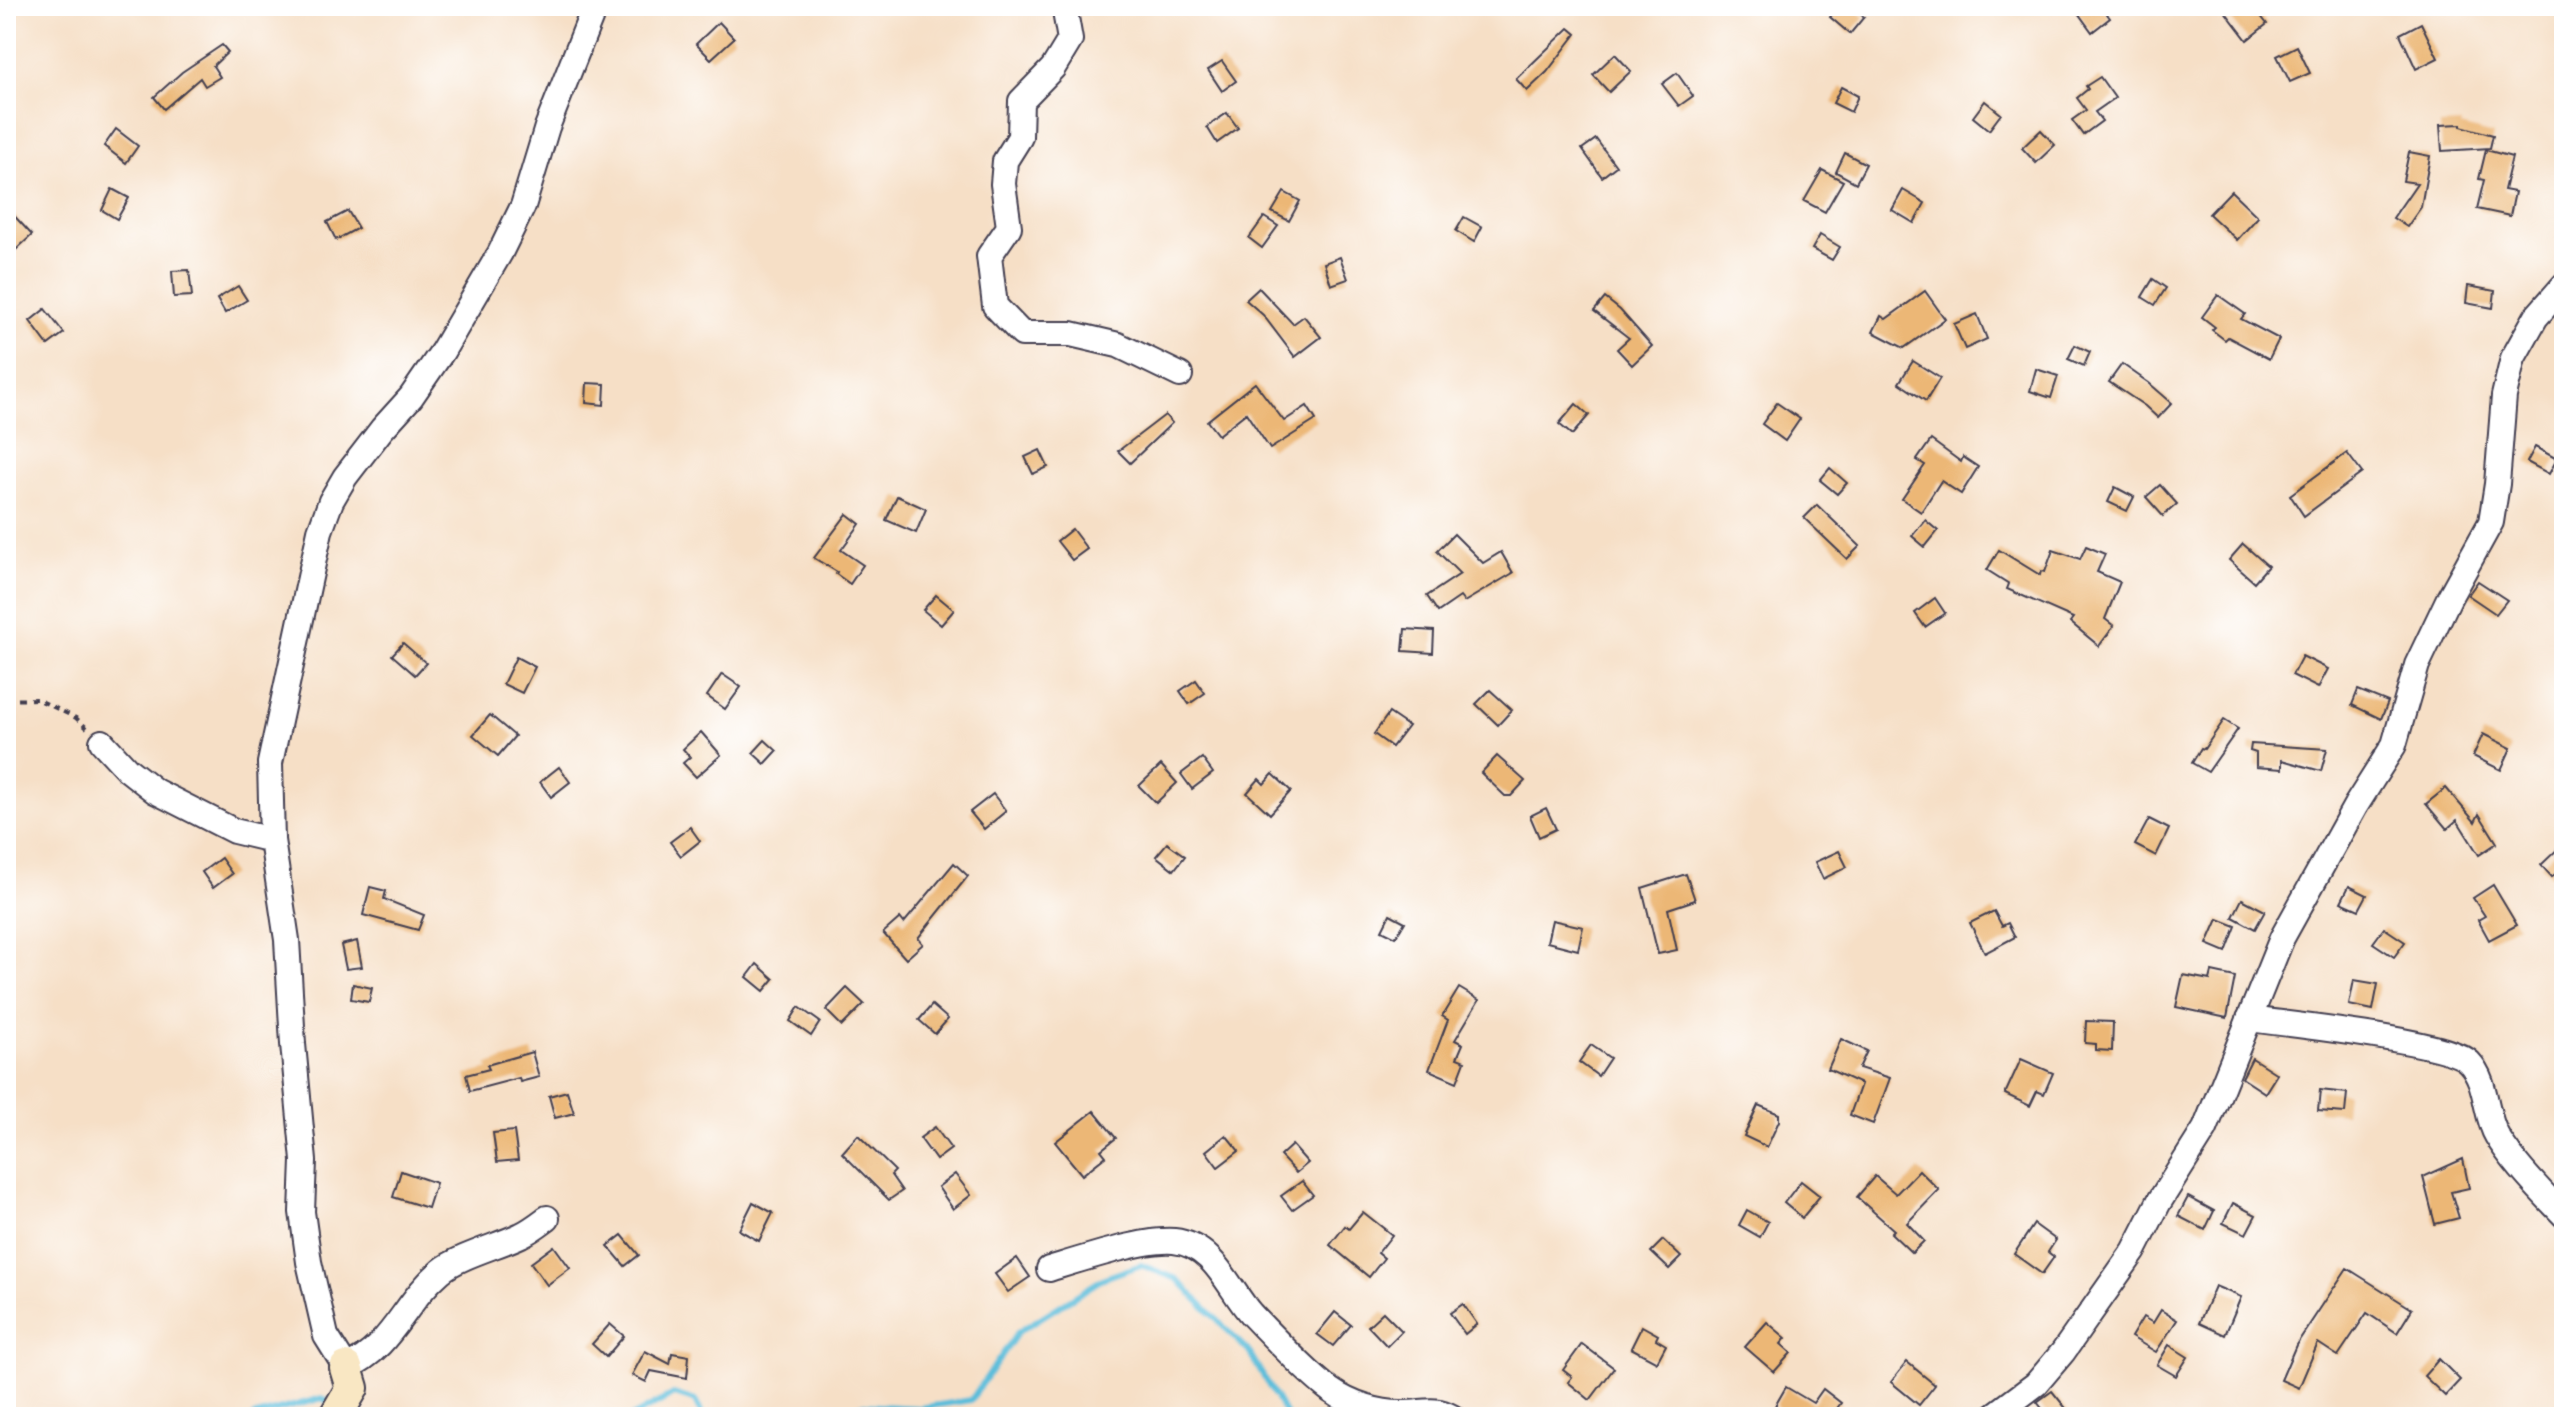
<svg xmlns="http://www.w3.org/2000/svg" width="2570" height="1423" font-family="Dekko,sans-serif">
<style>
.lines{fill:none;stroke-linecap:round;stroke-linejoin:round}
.stream{stroke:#5cbdda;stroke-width:6}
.building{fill:#ecb776}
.street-casing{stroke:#423e50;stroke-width:28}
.secondary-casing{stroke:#423e50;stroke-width:36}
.path{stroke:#423e50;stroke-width:4;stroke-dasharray:6 6;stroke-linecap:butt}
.street{stroke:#fff;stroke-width:24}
.secondary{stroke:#f9e7c3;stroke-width:32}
</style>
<rect width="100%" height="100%" fill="#fff"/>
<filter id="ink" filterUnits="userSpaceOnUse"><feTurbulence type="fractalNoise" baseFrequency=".0125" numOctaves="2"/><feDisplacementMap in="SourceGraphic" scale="16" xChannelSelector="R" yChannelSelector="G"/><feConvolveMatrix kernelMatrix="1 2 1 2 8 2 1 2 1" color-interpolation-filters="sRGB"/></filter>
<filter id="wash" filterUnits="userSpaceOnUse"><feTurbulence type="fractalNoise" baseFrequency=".006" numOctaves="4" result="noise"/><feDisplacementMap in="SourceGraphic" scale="32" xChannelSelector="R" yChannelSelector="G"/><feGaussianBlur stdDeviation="1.8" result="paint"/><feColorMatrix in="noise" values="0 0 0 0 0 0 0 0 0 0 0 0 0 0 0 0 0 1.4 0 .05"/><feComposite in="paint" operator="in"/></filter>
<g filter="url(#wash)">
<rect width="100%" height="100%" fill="#f6dfc6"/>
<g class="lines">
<!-- stream -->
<g class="stream">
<polyline points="9,1417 12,1417"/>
<polyline points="253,1417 322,1398 333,1404"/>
<polyline points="632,1417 674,1394 696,1401 703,1417"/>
<polyline points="841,1417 861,1405 919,1408 971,1400 1018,1332 1104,1278 1141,1265 1177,1279 1249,1352 1287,1417"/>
</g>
</g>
<g id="blocks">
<!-- building -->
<g class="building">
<polygon points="1839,6 1850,6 1864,17 1850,34 1830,17"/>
<polygon points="2073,6 2101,6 2110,18 2092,32"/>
<polygon points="2221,6 2253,6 2267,24 2247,40"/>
<polygon points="719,22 734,38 711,59 696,44"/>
<polygon points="2421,23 2438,58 2416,69 2400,34"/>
<polygon points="1569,28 1576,34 1547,72 1527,91 1516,79"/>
<polygon points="222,45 228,52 213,66 220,77 205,86 200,78 164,109 154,97 182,72"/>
<polygon points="2297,46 2310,73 2290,82 2277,56"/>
<polygon points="1615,54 1631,71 1609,92 1593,75"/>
<polygon points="1222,61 1236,81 1222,91 1208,70"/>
<polygon points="1677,73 1693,96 1679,106 1662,84"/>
<polygon points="2100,77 2115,98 2095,112 2102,121 2083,135 2072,120 2086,110 2077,98 2088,89 2086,86"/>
<polygon points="1841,87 1858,96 1851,112 1833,103"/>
<polygon points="1985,101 2001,114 1989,130 1973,117"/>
<polygon points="1227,113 1238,128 1217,143 1207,127"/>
<polygon points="2461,124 2461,126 2493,135 2490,148 2442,151 2440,125"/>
<polygon points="116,129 138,146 126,163 104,146"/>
<polygon points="2041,130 2055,145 2036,163 2022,148"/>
<polygon points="1596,139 1616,166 1602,177 1582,149"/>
<polygon points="2486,150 2512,157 2504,190 2515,192 2510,216 2477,209 2484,180 2479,179"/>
<polygon points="2409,152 2430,156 2421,207 2407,227 2393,218 2417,183 2403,181"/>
<polygon points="1845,153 1866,164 1856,183 1836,172"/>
<polygon points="1822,170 1843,181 1825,212 1804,201"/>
<polygon points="112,189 129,198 117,219 102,210"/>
<polygon points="1903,190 1925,203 1914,223 1892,210"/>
<polygon points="2231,191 2258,217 2237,240 2209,214"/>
<polygon points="1284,192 1300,201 1289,221 1272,212"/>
<polygon points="6,207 32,235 6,259"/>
<polygon points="348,211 358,228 336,240 327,222"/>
<polygon points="1264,217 1278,226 1262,248 1249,238"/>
<polygon points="1464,217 1482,227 1474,242 1456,231"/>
<polygon points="1820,235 1840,247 1832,260 1812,249"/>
<polygon points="1340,257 1348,279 1331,285 1324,263"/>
<polygon points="189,270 192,296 174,297 172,271"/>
<polygon points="2153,279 2166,288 2155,305 2142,297"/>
<polygon points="238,286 247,300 225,313 217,299"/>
<polygon points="2468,286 2495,291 2493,308 2466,303"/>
<polygon points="1259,288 1293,324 1304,316 1321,337 1295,357 1263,315 1246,300"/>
<polygon points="1925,291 1945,319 1904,348 1873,332 1881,316 1886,319"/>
<polygon points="2218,295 2245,314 2241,319 2279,339 2269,359 2228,337 2225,340 2212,330 2215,327 2202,317"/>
<polygon points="1605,298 1620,310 1652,346 1632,365 1617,349 1629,338 1594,311"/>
<polygon points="45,309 64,333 48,345 30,321"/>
<polygon points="1977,314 1987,339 1965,349 1954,324"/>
<polygon points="2075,345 2090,352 2084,366 2068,359"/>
<polygon points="1913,361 1940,378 1926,401 1899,383"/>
<polygon points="2122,364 2149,383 2172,403 2158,418 2145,406 2109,382"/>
<polygon points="2036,369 2058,376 2051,398 2030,391"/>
<polygon points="587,383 605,384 604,405 586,403"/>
<polygon points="1255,383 1284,421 1307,406 1316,420 1270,449 1246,413 1218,435 1207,421"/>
<polygon points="1777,403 1800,419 1785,441 1762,424"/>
<polygon points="1576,404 1589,415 1572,435 1559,424"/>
<polygon points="1165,415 1172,423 1130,463 1118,451"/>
<polygon points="1931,440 1961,462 1963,457 1978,467 1961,494 1941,481 1921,512 1902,499 1925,465 1917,460"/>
<polygon points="2535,447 2557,459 2549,474 2527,462"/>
<polygon points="1040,450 1048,467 1033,474 1025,457"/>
<polygon points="2347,453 2362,473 2304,516 2290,495"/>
<polygon points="1830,468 1847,483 1837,494 1820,480"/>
<polygon points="2160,485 2177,504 2163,516 2146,497"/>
<polygon points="2115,487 2134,497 2127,511 2108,502"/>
<polygon points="897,496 926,509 916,533 886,520"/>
<polygon points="1817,505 1860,546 1847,559 1804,518"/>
<polygon points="847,514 860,524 841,550 863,565 850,584 836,574 837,572 814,558"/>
<polygon points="1925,520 1938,531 1925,547 1912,536"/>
<polygon points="1072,529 1087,549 1072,560 1057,541"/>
<polygon points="1454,534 1483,563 1501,552 1513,573 1464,602 1460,597 1438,612 1427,596 1460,574 1437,551"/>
<polygon points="2243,544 2268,566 2254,582 2229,560"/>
<polygon points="2086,546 2105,554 2097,572 2120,582 2105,619 2114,626 2099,646 2070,622 2073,618 2007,589 2009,584 1987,570 1999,550 2040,575 2041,571 2045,572 2053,550 2080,559"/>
<polygon points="2478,581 2507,600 2496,614 2468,595"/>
<polygon points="936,595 954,610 941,625 923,610"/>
<polygon points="1935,598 1945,613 1925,627 1915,613"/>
<polygon points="1405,629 1434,631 1433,653 1403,651"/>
<polygon points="403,643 426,663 415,675 392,655"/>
<polygon points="2302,656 2328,669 2318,688 2292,675"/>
<polygon points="516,657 535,667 522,693 503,684"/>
<polygon points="722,674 741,687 725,709 707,696"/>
<polygon points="1196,680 1205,693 1189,704 1180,691"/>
<polygon points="1490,690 1512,710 1498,725 1476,704"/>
<polygon points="2358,690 2388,702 2381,719 2352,705"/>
<polygon points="1389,713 1408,726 1392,747 1374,734"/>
<polygon points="490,715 515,736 498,756 473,735"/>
<polygon points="2224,720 2238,729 2208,772 2192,763 2201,748 2204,749"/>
<polygon points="701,732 721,755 696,777 683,763 690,757 683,749"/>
<polygon points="2483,734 2511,748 2501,770 2473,756"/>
<polygon points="765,740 777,751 765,764 753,753"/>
<polygon points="2251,744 2327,749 2321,771 2282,760 2282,769 2256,767 2256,753 2250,751"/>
<polygon points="1497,756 1525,781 1511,796 1505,796 1481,773"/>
<polygon points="1202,758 1213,773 1192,789 1181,774"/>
<polygon points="1161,765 1177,783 1156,803 1139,786"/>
<polygon points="559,767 570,782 551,797 540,782"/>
<polygon points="1273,774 1291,791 1270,814 1247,793 1259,779 1264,784"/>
<polygon points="2446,788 2475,822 2479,814 2497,843 2479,855 2457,820 2447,829 2426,804"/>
<polygon points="993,794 1006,811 984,829 970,812"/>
<polygon points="1546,808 1556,829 1539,837 1530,816"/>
<polygon points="2149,819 2169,829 2156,856 2135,845"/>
<polygon points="690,827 700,841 681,856 670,842"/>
<polygon points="1167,843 1185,856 1174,870 1156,856"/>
<polygon points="2564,843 2564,866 2552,877 2541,865"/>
<polygon points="1839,851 1847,867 1823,879 1815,862"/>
<polygon points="221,858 232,874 213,888 202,872"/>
<polygon points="954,863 968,876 918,938 923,944 906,959 883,933 900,918 904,923"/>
<polygon points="1686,874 1695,900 1668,909 1677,950 1658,954 1642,888"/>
<polygon points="2493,885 2517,925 2489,940 2478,920 2485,916 2473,898"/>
<polygon points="2349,886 2367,895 2359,910 2341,902"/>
<polygon points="370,887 386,891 384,899 424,915 418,930 363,915"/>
<polygon points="2242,899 2265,911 2255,929 2233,917"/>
<polygon points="1994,911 2002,926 2008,923 2015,937 1985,953 1970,923"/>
<polygon points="1390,914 1405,922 1396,937 1382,930"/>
<polygon points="2218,919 2236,926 2226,952 2207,944"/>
<polygon points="1552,920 1583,927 1578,950 1547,942"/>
<polygon points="2384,928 2405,942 2394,957 2373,943"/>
<polygon points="357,941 362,967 346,969 341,945"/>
<polygon points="757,964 774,979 764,991 747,977"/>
<polygon points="2212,972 2235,977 2227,1018 2176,1007 2183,975 2210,980"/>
<polygon points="2354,980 2378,984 2373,1010 2349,1005"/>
<polygon points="353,984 372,988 369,1002 351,999"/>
<polygon points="847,988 864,1004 842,1026 826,1010"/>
<polygon points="1459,988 1479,1000 1455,1040 1463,1044 1457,1058 1465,1061 1457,1082 1429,1070 1448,1020 1442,1016"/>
<polygon points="932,1005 948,1019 935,1034 919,1020"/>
<polygon points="799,1007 820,1022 811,1036 790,1021"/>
<polygon points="2086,1021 2113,1022 2112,1051 2096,1050 2096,1044 2085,1043"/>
<polygon points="1841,1039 1867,1051 1859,1068 1890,1078 1873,1124 1850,1115 1861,1084 1828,1069"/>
<polygon points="1591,1045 1610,1058 1598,1076 1579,1062"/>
<polygon points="532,1052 539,1077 520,1082 519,1078 470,1091 466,1075 489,1069 487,1065"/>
<polygon points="2252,1058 2277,1074 2265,1093 2242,1078"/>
<polygon points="2021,1059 2053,1073 2044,1094 2037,1091 2030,1106 2005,1094"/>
<polygon points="2320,1090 2347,1093 2345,1113 2318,1111"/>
<polygon points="567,1091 574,1113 555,1118 549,1096"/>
<polygon points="1758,1105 1779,1114 1779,1121 1767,1147 1744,1136"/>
<polygon points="1094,1111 1116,1138 1101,1150 1106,1156 1082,1175 1055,1142"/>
<polygon points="935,1127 951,1149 936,1160 920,1138"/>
<polygon points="514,1131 518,1160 497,1162 493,1133"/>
<polygon points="858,1135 895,1171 891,1175 902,1191 889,1200 842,1153"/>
<polygon points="1226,1135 1239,1151 1218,1167 1206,1151"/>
<polygon points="1292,1145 1308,1163 1296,1173 1280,1156"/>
<polygon points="2463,1159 2469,1188 2451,1192 2459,1218 2435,1224 2423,1177"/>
<polygon points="1919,1170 1939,1190 1907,1223 1924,1241 1912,1253 1891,1233 1894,1230 1857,1197 1875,1176 1896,1194"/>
<polygon points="401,1171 436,1183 428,1208 393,1197"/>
<polygon points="955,1174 971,1195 953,1209 938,1187"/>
<polygon points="1302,1181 1313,1195 1292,1210 1281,1196"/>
<polygon points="1801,1181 1820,1196 1802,1218 1784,1203"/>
<polygon points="2188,1197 2214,1211 2205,1230 2178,1216"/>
<polygon points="753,1202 773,1213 759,1241 739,1230"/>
<polygon points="2233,1203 2256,1215 2246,1234 2223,1223"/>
<polygon points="1747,1210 1768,1222 1760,1237 1739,1225"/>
<polygon points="1363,1212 1392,1235 1378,1253 1384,1258 1369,1277 1330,1245 1345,1226 1349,1229"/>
<polygon points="2034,1224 2056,1240 2048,1252 2054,1257 2042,1274 2014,1254"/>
<polygon points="622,1235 639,1255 625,1266 608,1246"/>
<polygon points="1663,1240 1681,1257 1669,1269 1651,1252"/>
<polygon points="554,1246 570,1268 547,1285 531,1263"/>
<polygon points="1017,1258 1030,1277 1008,1292 995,1274"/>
<polygon points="2347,1268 2412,1309 2397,1333 2367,1313 2338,1356 2318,1343 2299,1388 2281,1380 2296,1345"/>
<polygon points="2215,1286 2241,1297 2225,1335 2199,1323"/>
<polygon points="1463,1304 1477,1324 1465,1334 1450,1313"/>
<polygon points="2161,1310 2177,1320 2156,1352 2131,1337 2143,1317 2153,1323"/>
<polygon points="1335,1312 1351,1325 1333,1346 1317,1334"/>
<polygon points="1383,1312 1402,1331 1387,1346 1368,1326"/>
<polygon points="1767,1322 1786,1338 1781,1344 1791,1353 1774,1372 1745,1347"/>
<polygon points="610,1324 624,1336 606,1357 592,1344"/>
<polygon points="1642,1326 1658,1335 1656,1339 1666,1345 1657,1362 1631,1348"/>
<polygon points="1582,1344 1614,1368 1590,1400 1568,1382 1572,1377 1563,1370"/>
<polygon points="2169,1345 2188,1357 2176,1376 2157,1365"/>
<polygon points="645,1351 670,1364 672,1353 689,1356 687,1378 651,1371 646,1382 632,1375"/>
<polygon points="2439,1359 2460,1380 2445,1396 2424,1376"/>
<polygon points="1907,1362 1935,1385 1919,1405 1891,1382"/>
<polygon points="1786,1387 1813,1403 1823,1389 1841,1403 1832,1415 1836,1417 1793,1417 1775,1406"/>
<polygon points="2052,1391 2073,1417 2049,1417 2037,1402"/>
</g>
</g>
</g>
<g filter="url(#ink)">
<use href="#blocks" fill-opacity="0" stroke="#423e50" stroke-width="2"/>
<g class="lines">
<defs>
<g id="street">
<polyline points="1064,6 1070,40 1053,68 1021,101 1020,137 1005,161 1003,184 1009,227 989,256 995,306 1022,334 1071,334 1118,345 1180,375"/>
<polyline points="102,742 127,769 155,791 234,831 272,840"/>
<path d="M 2249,1019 C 2286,1024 2449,1041 2469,1062 C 2488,1082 2484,1114 2497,1136 C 2511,1160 2544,1195 2564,1215"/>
<path d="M 547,1218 C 539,1224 530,1231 521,1235 C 498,1246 459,1256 441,1271 C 403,1303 393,1347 346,1368 L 326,1336 L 309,1262 L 302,1212 L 304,1161 L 293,1044 L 287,940 L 272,840 L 270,763 L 320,531 L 331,501 L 345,477 L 382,429 L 411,397 L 442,352 L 500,253 L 523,206 L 547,127 L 595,6"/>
<path d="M 1049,1269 C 1079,1260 1145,1238 1174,1241 C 1214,1245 1228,1288 1251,1314 C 1272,1336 1306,1372 1330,1390 C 1351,1405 1380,1414 1405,1413 C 1424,1413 1434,1407 1452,1417"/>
<polyline points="1992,1417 2036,1384 2063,1352 2134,1251 2159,1202 2205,1129 2282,938 2356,805 2394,745 2417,665 2449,598 2491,522 2497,484 2504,396 2513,358 2536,317 2564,285"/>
</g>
<polyline id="secondary" points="335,1417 352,1388 346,1368"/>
</defs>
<!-- street casing -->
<use href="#street" class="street-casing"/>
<!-- secondary casing -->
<use href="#secondary" class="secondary-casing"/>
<!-- path -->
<polyline class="path" points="6,700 37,699 76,718 87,728"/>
<!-- street -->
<use href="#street" class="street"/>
<!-- secondary -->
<use href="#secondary" class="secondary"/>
</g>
</g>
<!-- margin -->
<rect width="2570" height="1423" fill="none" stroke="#fff" stroke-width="32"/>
</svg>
